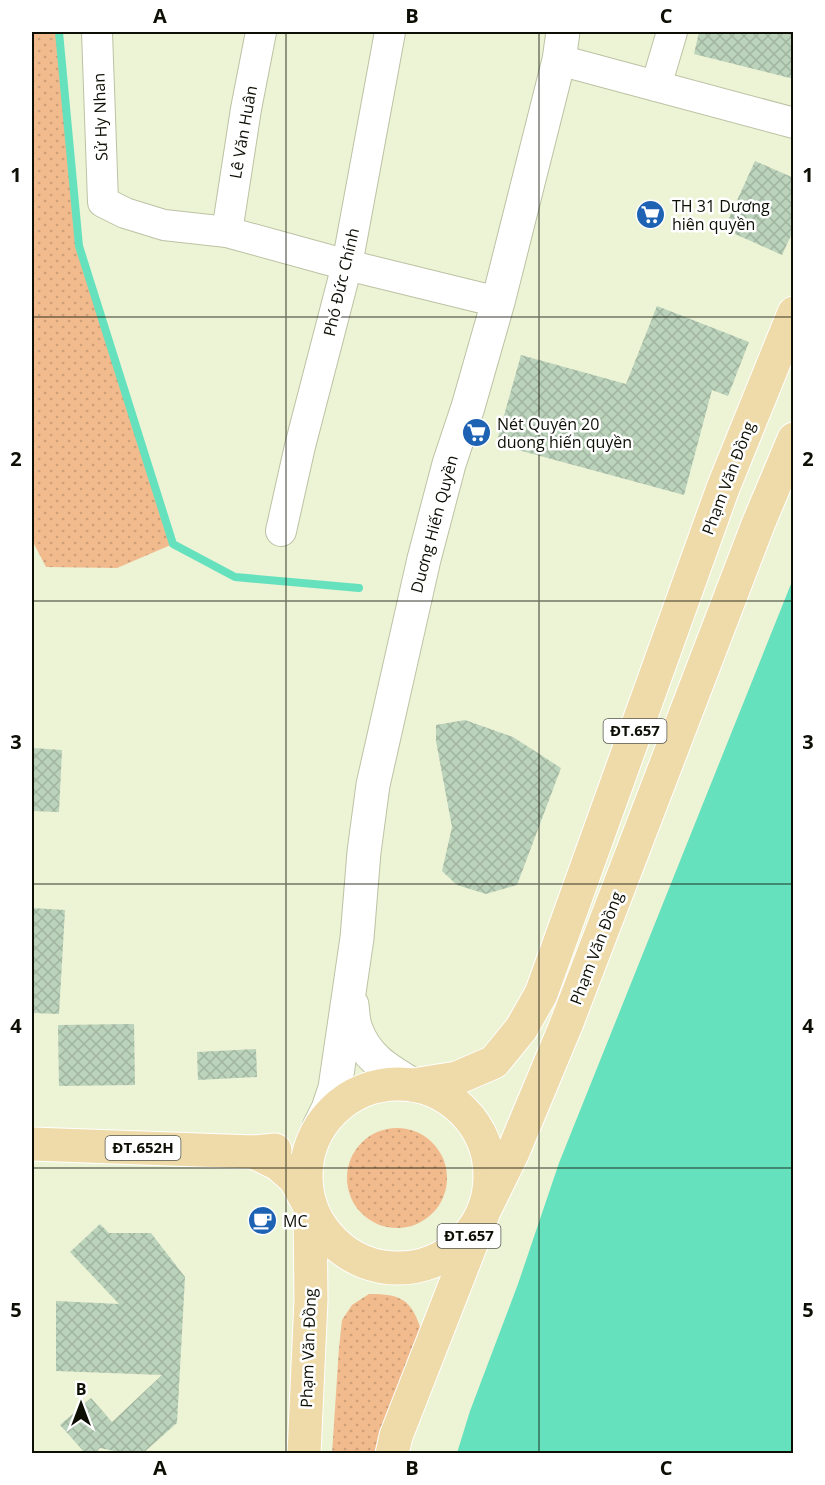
<svg xmlns="http://www.w3.org/2000/svg" width="825" height="1485" font-family="'Open Sans',sans-serif">
<style>
.grass{fill:url(#grass-dots)}
.water{fill:#65e1be}
.lines{fill:none;stroke-linecap:round;stroke-linejoin:round}
.stream{stroke:#65e1be;stroke-width:8}
.building{fill:url(#building-cross-hatch)}
.minor-casing{stroke:#bcc2a4;stroke-width:32}
.tertiary-casing{stroke:#bcc2a4;stroke-width:35}
.primary-casing{stroke:#fff;stroke-width:35}
.minor{stroke:#fff;stroke-width:30}
.tertiary{stroke:#fff;stroke-width:33}
.primary{stroke:#eedba9;stroke-width:33}
.grid{fill:none;stroke:#0d0f05;stroke-width:1.5;stroke-opacity:0.55}
.labels{text-anchor:middle;stroke-width:5;stroke-linejoin:round;paint-order:stroke}
.shield{fill:#fff;stroke:#565750;stroke-width:1.5}
.shield-label{font-size:15px;font-weight:bold;fill:#0d0f05}
.street-label{font-size:16px;fill:#0d0f05;stroke:#fff}
.poi-label{font-size:16px;fill:#0d0f05;stroke:#fff;text-anchor:start}
.neatline{fill:none;stroke:#0d0f05;stroke-width:2}
.grid-label{font-size:20px;text-anchor:middle;font-weight:bold;fill:#0d0f05}
</style>
<defs>
<pattern id="grass-dots" width="8" height="8" patternUnits="userSpaceOnUse" patternTransform="scale(1.5)"><rect width="8" height="8" fill="#f1bb8e"/><path d="M2 2h.1M6 6h.1" fill="none" stroke="#cda079" stroke-width="1.8" stroke-linecap="round"/></pattern>
<pattern id="building-cross-hatch" width="8" height="8" patternUnits="userSpaceOnUse" patternTransform="scale(1.5)"><rect width="8" height="8" fill="#bcd3bb"/><path d="M0 0l8 8M0 8l8-8" fill="none" stroke="#a0b49f"/></pattern>
</defs>
<rect width="100%" height="100%" fill="#edf3d5"/>
<!-- grass -->
<g class="grass">
<polygon points="32,32 59,32 79,246 173,544 117,568 46,567 32,540"/>
<circle cx="397" cy="1178" r="50"/>
<path d="M 369,1294 C 401,1294 411,1299 421,1330 L 376,1453 L 332,1454 L 339,1348 L 342,1320 L 352,1305 Z"/>
</g>
<!-- water -->
<polygon class="water" points="793,579 793,1453 457,1453 470,1411 518,1284 559,1163"/>
<g class="lines">
<!-- stream -->
<polyline class="stream" points="59,32 79,246 173,544 235,577 359,588"/>
</g>
<!-- building -->
<g class="building">
<polygon points="699,32 794,32 794,79 694,54"/>
<polygon points="755,161 794,178 794,229 782,255 724,229"/>
<polygon points="657,306 749,342 728,396 712,390 684,495 496,444 521,355 626,384"/>
<polygon points="465,720 513,737 561,768 517,885 486,894 457,885 442,871 452,827 436,741 436,725"/>
<polygon points="32,748 62,750 59,812 32,811"/>
<polygon points="32,908 65,910 59,1014 32,1013"/>
<polygon points="134,1024 135,1085 59,1086 58,1025"/>
<polygon points="256,1049 257,1077 198,1080 197,1052"/>
<polygon points="100,1224 109,1233 151,1233 185,1277 177,1423 142,1454 128,1454 100,1448 94,1454 86,1454 60,1425 91,1398 112,1422 162,1375 56,1371 56,1301 119,1304 70,1252"/>
</g>
<g class="lines">
<defs>
<g id="minor">
<polyline points="97,32 103,202 125,213 164,225 227,232 347,265 498,302"/>
<polyline points="559,60 794,123"/>
<polyline points="656,86 672,32"/>
<polyline points="227,232 246,109 261,32"/>
<polyline points="281,531 300,446 347,265 390,32"/>
</g>
<g id="tertiary">
<path d="M 352,1005 C 353,1013 353,1022 356,1029 C 366,1058 388,1070 413,1085"/>
<polyline points="319,1127 328,1109 335,1088 357,938 364,852 373,785 424,559 449,464 468,407 498,302 559,60 563,32"/>
</g>
<g id="primary">
<circle cx="398" cy="1176" r="92"/>
<polyline points="413,1085 457,1078 494,1062 521,1029 541,994 723,488 794,313"/>
<polyline points="32,1144 254,1152 275,1150"/>
<polyline points="254,1152 278,1164 295,1179 310,1207 311,1300 304,1454"/>
<polyline points="392,1454 396,1436 484,1211 513,1152 566,1025 759,522 794,439"/>
</g>
</defs>
<!-- minor casing -->
<use href="#minor" class="minor-casing"/>
<!-- tertiary casing -->
<use href="#tertiary" class="tertiary-casing"/>
<!-- primary casing -->
<use href="#primary" class="primary-casing"/>
<!-- minor -->
<use href="#minor" class="minor"/>
<!-- tertiary -->
<use href="#tertiary" class="tertiary"/>
<!-- primary -->
<use href="#primary" class="primary"/>
</g>
<!-- grid -->
<path class="grid" d="M 286,32 L 286,1454M 539,32 L 539,1454M 32,317 L 794,317M 32,601 L 794,601M 32,884 L 794,884M 32,1168 L 794,1168"/>
<!-- icons -->
<defs>
<symbol id="supermarket-disc" viewBox="-11 -11 22 22"><circle r="9.5" fill="#1e63b3" stroke="#fff"/><path d="M-6-5.5h2.5l.6 2H6L4.5 2H-2.5L-4.4-4H-6ZM-1.5 3.2a1.3 1.3 0 1 0 .1 0ZM3 3.2a1.3 1.3 0 1 0 .1 0Z" fill="#fff"/></symbol>
<symbol id="cafe-disc" viewBox="-11 -11 22 22"><circle r="9.5" fill="#1e63b3" stroke="#fff"/><path d="M-5.5-4.5H6V0H3Q3 3.5 0 3.5H-2.5Q-5.5 3.5-5.5 0ZM3-3.2v2h1.7v-2ZM-6 4.5H4V6H-6Z" fill="#fff"/></symbol>
</defs>
<g fill-rule="evenodd">
<use href="#supermarket-disc" x="634" y="198" width="33" height="33"/>
<use href="#supermarket-disc" x="460" y="416" width="33" height="33"/>
<use href="#cafe-disc" x="246" y="1204" width="33" height="33"/>
</g>
<g class="labels">
<!-- shield labels -->
<g class="shield">
<rect x="603.5" y="719" width="63" height="24" rx="4.5"/>
<rect x="105.5" y="1136" width="75" height="24" rx="4.5"/>
<rect x="437.5" y="1224" width="63" height="24" rx="4.5"/>
</g>
<g class="shield-label">
<text x="635" y="736">ĐT.657</text>
<text x="143" y="1153">ĐT.652H</text>
<text x="469" y="1241">ĐT.657</text>
</g>
<!-- street labels -->
<g class="street-label">
<text transform="translate(100 117) rotate(-92)" y="6">Sử Hy Nhan</text>
<text transform="translate(243 132) rotate(-80)" y="6">Lê Văn Huân</text>
<text transform="translate(341 282) rotate(-77)" y="6">Phó Đức Chính</text>
<text transform="translate(728 478) rotate(-69)" y="6">Phạm Văn Đồng</text>
<text transform="translate(434 524) rotate(-75)" y="6">Duơng Hiến Quyền</text>
<text transform="translate(596 948) rotate(-69)" y="6">Phạm Văn Đồng</text>
<text transform="translate(308 1348) rotate(-88)" y="6">Phạm Văn Đồng</text>
</g>
<!-- poi labels -->
<g class="poi-label">
<text x="672" y="212">TH 31 Dương<tspan x="672" dy="18">hiên quyền</tspan></text>
<text x="497" y="430">Nét Quyên 20<tspan x="497" dy="18">duong hiến quyền</tspan></text>
<text x="283" y="1227">MC</text>
</g>
</g>
<!-- border -->
<rect width="825" height="1485" fill="none" stroke="#ffffff" stroke-width="66"/>
<!-- north arrow -->
<g transform="translate(81 1404)" stroke="#ffffff" stroke-width="4.5" paint-order="stroke">
<path d="M0-4.5L10 22L0 15L-10 22Z" fill="#0d0f05"/>
<text y="-9" font-size="16" font-weight="bold" text-anchor="middle" fill="#0d0f05">B</text>
</g>
<rect x="33" y="33" width="759" height="1419" class="neatline"/>
<g class="grid-label">
<text x="160" y="23">A</text>
<text x="412" y="23">B</text>
<text x="666" y="23">C</text>
<text x="16" y="182">1</text>
<text x="808" y="182">1</text>
<text x="16" y="466">2</text>
<text x="808" y="466">2</text>
<text x="16" y="749">3</text>
<text x="808" y="749">3</text>
<text x="16" y="1033">4</text>
<text x="808" y="1033">4</text>
<text x="16" y="1317">5</text>
<text x="808" y="1317">5</text>
<text x="160" y="1475">A</text>
<text x="412" y="1475">B</text>
<text x="666" y="1475">C</text>
</g>
</svg>
